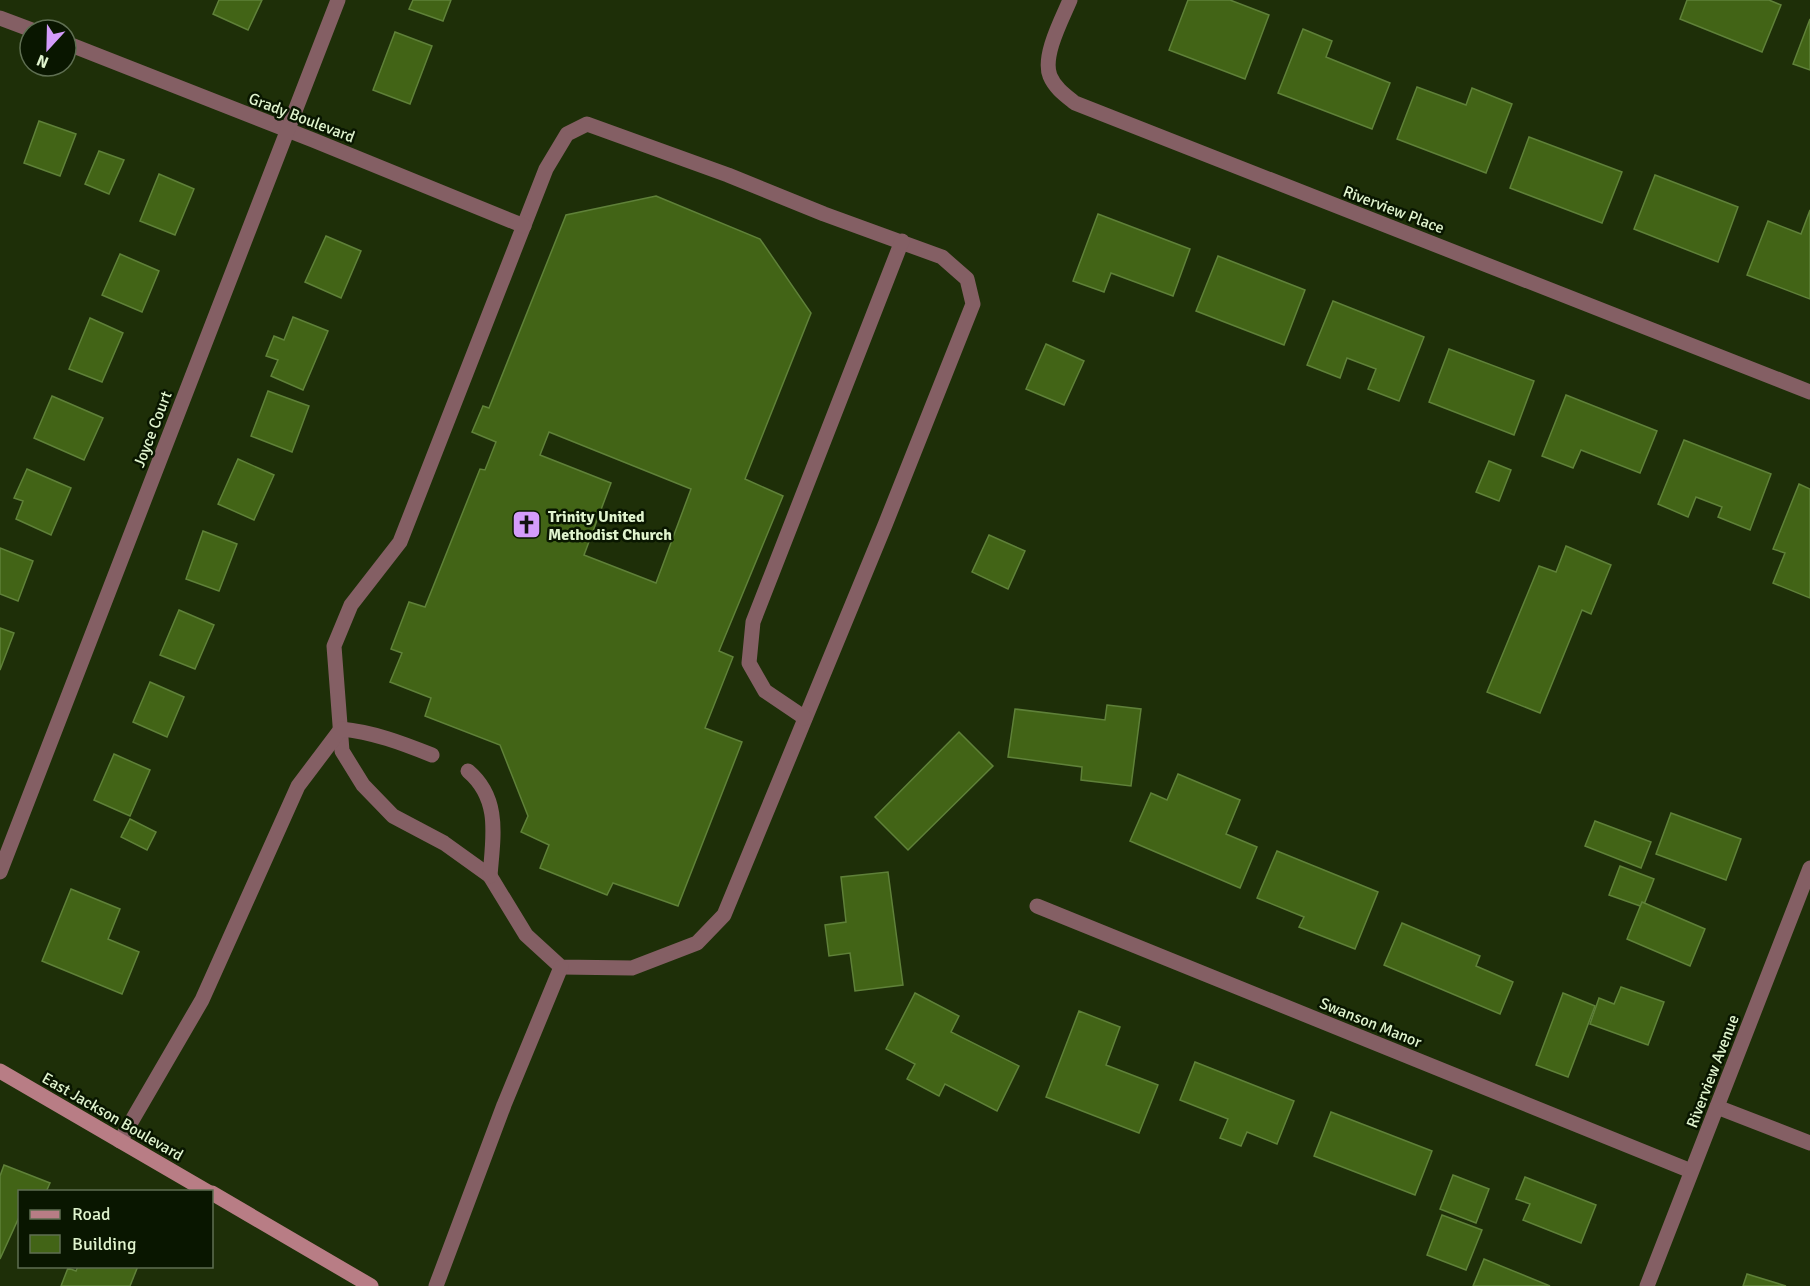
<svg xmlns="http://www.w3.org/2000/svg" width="1810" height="1286" font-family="Signika,sans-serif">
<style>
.building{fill:#426416;stroke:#5f8139;stroke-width:1.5;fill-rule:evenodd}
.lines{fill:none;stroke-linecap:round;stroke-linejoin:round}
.service{stroke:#845f64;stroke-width:15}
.minor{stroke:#845f64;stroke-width:15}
.secondary{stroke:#b87d85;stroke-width:15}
.labels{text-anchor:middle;stroke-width:5;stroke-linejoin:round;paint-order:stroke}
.street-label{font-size:16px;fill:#e0f4ce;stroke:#091600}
.poi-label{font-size:16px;font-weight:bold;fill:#e0f4ce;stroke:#091600;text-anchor:start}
</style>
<rect width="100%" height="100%" fill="#1e2f08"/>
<!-- building -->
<g class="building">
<polygon points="219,0 262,0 248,30 213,14"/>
<polygon points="413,0 451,0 443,21 409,9"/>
<polygon points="1188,0 1230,0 1269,15 1245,79 1169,50"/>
<polygon points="1687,0 1769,0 1781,5 1762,52 1680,19"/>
<polygon points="1810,19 1810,70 1793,64"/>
<polygon points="1303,29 1332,41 1326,57 1390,83 1372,129 1278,93"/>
<polygon points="395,32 432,46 410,104 373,90"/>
<polygon points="1417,87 1466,105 1472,88 1512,104 1486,173 1397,139"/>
<polygon points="39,121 76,134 60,176 24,163"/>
<polygon points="1529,137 1622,172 1602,223 1510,188"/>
<polygon points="99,151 124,160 109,194 85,184"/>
<polygon points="159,174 194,189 175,235 140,221"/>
<polygon points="1655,175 1738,207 1718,262 1634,229"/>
<path d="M 656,196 L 760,239 L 811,313 L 745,479 L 783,496 L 719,651 L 733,657 L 705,728 L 742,742 L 678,906 L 613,883 L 607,895 L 540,868 L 549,845 L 521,832 L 528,816 L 500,745 L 425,716 L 431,698 L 390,682 L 402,653 L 391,649 L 409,602 L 425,607 L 480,469 L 485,470 L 496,442 L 472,432 L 483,406 L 489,408 L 566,215 ZM 549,432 L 691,489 L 656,583 L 584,555 L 611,483 L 540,455 Z"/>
<polygon points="1810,210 1810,299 1747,275 1768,221 1801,234"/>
<polygon points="1098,214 1190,249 1173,296 1111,273 1104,292 1073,281"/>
<polygon points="326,236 361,251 341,298 305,282"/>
<polygon points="120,254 159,271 142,312 102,295"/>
<polygon points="1218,256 1305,290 1284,345 1196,311"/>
<polygon points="1333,301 1424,337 1399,401 1368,389 1376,369 1347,358 1340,378 1307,365"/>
<polygon points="293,317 328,331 303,390 271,376 278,360 266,356 274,336 284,340"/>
<polygon points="90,318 123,333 102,382 69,369"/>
<polygon points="1046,344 1084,361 1064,405 1026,389"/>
<polygon points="1449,349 1534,381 1514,435 1429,402"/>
<polygon points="268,391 309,406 292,452 251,436"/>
<polygon points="1566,395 1657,431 1640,473 1581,450 1573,468 1542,456"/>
<polygon points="52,396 103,418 84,460 34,438"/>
<polygon points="1684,440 1771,474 1750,530 1718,517 1722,507 1696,497 1688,517 1658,504"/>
<polygon points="238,459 274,475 254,520 218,504"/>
<polygon points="1489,461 1511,470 1499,501 1476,492"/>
<polygon points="27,469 71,488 51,535 16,519 23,501 14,498"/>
<polygon points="1799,484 1810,489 1810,598 1773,583 1785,553 1773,549"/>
<polygon points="203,531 237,544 219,591 186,579"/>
<polygon points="989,535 1025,551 1008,589 972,572"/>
<polygon points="1566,546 1611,565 1591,614 1582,610 1540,713 1487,692 1539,566 1556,572"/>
<polygon points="0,548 33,561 18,601 0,594"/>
<polygon points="179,610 214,625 195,669 160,655"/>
<polygon points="0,628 14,633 0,670"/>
<polygon points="150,682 184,697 167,737 133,722"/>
<polygon points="1107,705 1141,709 1131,786 1081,780 1082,767 1008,757 1015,709 1105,720"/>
<polygon points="959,732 993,766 908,850 875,817"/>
<polygon points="114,754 150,770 130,816 94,800"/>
<polygon points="1178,774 1240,800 1226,834 1257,847 1240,888 1130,841 1151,793 1167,800"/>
<polygon points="1671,813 1741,839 1726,880 1656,854"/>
<polygon points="130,819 156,832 147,850 121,837"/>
<polygon points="1595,821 1651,842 1641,868 1585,846"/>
<polygon points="1277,851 1378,892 1355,949 1299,927 1304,917 1257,898"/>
<polygon points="1620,866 1654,879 1643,907 1609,895"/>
<polygon points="888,872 903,985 855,991 850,953 829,956 825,925 846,922 841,877"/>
<polygon points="71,889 120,909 108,939 139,952 122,994 42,961"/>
<polygon points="1642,902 1705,929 1690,966 1627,939"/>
<polygon points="1402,923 1480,956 1476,966 1513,982 1500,1014 1384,965"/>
<polygon points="1621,987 1664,1002 1648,1045 1590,1024 1599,998 1614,1004"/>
<polygon points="915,993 959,1016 951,1032 1019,1066 997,1111 945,1084 939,1096 907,1079 915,1064 886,1049"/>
<polygon points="1563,993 1595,1006 1568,1077 1536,1065"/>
<polygon points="1079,1011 1120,1027 1106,1065 1158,1085 1139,1133 1046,1097"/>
<polygon points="1195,1062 1294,1101 1277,1144 1247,1132 1241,1146 1220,1138 1228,1119 1180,1100"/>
<polygon points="1331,1112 1432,1151 1415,1195 1314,1156"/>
<polygon points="4,1165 50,1183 46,1192 20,1192 20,1215 0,1259 0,1176"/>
<polygon points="1453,1175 1489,1189 1476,1223 1440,1209"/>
<polygon points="1525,1177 1596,1205 1581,1243 1523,1220 1530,1204 1516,1199"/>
<polygon points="1442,1215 1482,1230 1466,1270 1427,1255"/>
<polygon points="1484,1259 1550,1286 1473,1286"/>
<polygon points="78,1266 138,1266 130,1286 61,1286 68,1268 76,1271"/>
<polygon points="1747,1274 1786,1286 1743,1286"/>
</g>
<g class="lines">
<!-- service -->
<g class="service">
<polygon points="587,124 728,175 824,214 942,257 967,279 973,304 885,525 724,915 697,943 632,968 561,967 526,935 490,876 444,843 393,816 363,785 342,751 334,646 351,605 400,542 546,169 567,134"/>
<polyline points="805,718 765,691 749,663 753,622 902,241"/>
<path d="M 468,771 C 501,799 493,837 490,876"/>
<path d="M 120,1141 L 202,1000 L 298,786 L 341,729 C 373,732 402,743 432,755"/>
<polyline points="436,1286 504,1105 561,967"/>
</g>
<!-- minor -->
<g class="minor">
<path d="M 1070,0 C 1062,19 1042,56 1050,76 C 1055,88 1065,95 1075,103 L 1810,392"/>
<polyline points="0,18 32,30"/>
<polyline points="66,43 313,140 524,226"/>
<polyline points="0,872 338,0"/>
<polyline points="1037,906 1691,1171"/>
<polyline points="1717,1107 1810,1143"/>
<polyline points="1647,1286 1810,868"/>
</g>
<!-- secondary -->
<g class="secondary">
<polyline points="0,1071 208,1192"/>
<polyline points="212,1193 371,1286"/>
</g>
</g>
<!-- icons -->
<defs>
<symbol id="church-square" viewBox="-11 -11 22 22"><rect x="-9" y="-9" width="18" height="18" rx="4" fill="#d49cfb" stroke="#091600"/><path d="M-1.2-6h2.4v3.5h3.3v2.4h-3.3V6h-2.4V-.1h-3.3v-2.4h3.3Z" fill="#111"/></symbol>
</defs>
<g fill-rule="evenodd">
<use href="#church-square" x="510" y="508" width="33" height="33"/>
</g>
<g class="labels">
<!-- street labels -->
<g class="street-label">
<text transform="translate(302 117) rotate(21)" y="6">Grady Boulevard</text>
<text transform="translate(1394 209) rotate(21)" y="6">Riverview Place</text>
<text transform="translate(152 429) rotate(-69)" y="6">Joyce Court</text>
<text transform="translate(1371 1022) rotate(22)" y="6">Swanson Manor</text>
<text transform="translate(1712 1071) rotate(-69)" y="6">Riverview Avenue</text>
<text transform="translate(113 1116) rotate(30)" y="6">East Jackson Boulevard</text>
</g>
<!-- poi labels -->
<g class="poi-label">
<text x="548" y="522">Trinity United<tspan x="548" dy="18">Methodist Church</tspan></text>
</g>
</g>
<!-- legend -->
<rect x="18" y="1190" width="195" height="78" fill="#091600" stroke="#5f6f52" stroke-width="1.5"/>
<rect x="30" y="1210" width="30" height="9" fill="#b87d85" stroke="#5f6f52" stroke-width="1.5"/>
<text x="72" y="1220" font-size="18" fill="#e0f4ce">Road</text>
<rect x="30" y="1235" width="30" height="18" fill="#426416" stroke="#5f6f52" stroke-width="1.5"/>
<text x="72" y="1250" font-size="18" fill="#e0f4ce">Building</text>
<!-- north arrow -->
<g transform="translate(48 48) rotate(202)"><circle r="28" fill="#091600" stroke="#5f6f52" stroke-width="1.5"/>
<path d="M0-4.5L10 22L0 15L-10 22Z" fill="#d49cfb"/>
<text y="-9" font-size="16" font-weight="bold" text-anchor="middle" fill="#e0f4ce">N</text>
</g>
</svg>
